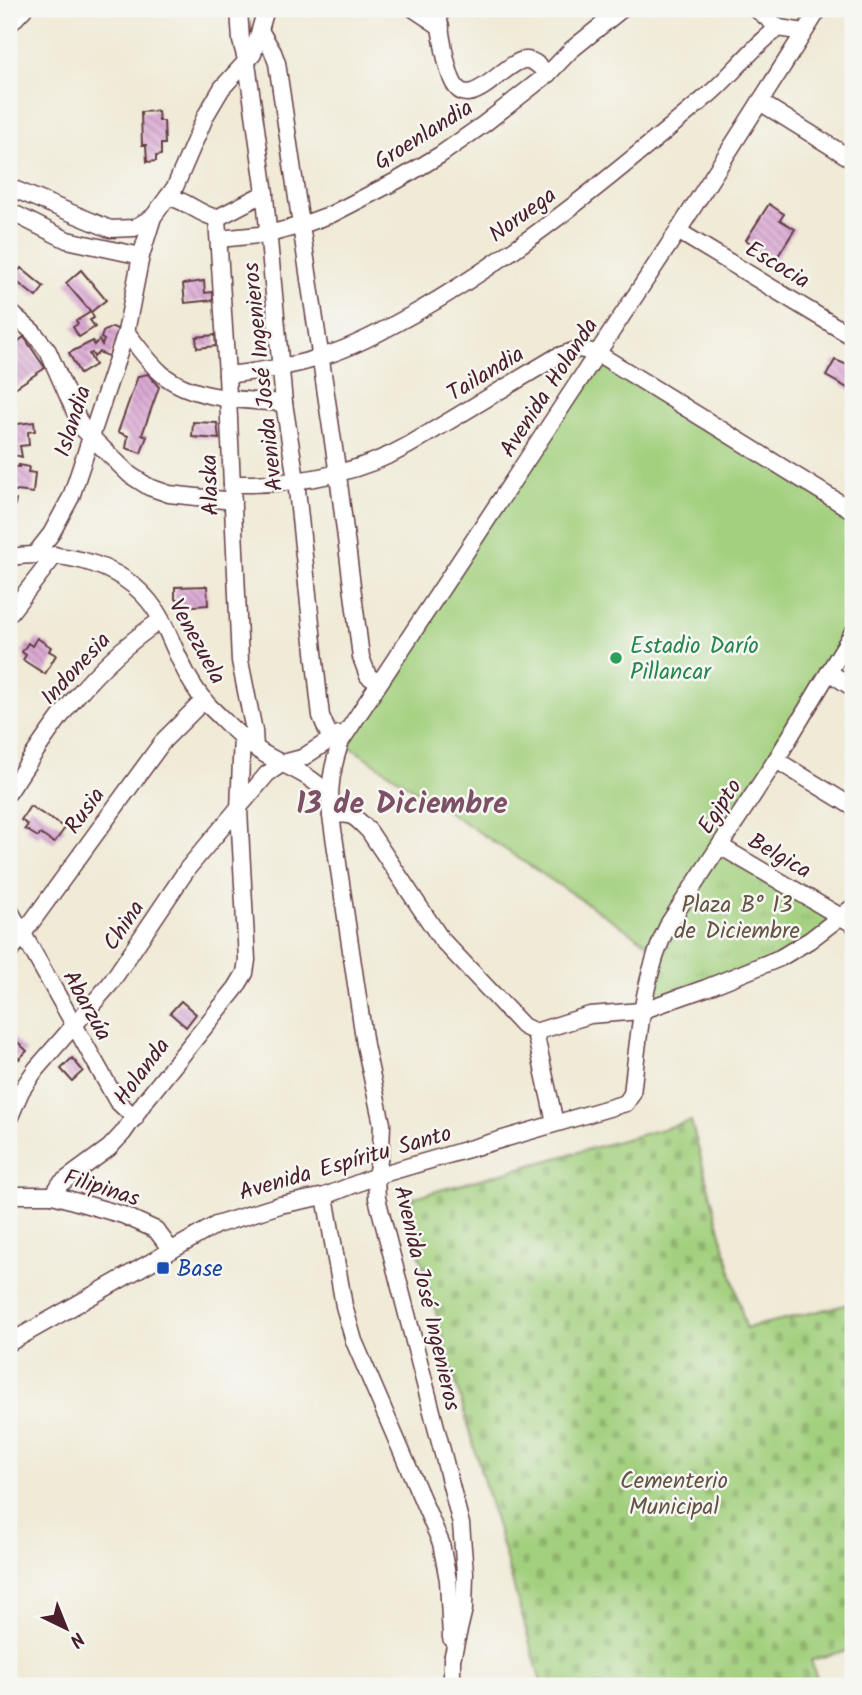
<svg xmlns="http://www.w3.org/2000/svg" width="862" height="1695" font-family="Kalam,sans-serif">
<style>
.green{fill:#a3d07e;stroke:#767854;stroke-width:2}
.cemetery{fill:url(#cemetery-stones);stroke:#767854;stroke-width:2}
.park{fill:url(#park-tufts);stroke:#767854;stroke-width:2}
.building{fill:url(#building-back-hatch)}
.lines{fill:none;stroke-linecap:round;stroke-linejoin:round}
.minor-casing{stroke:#633d45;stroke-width:19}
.minor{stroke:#fff;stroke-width:16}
.leisure-dot{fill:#2e9e5b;stroke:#f6f6f2;stroke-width:2.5}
.transit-dot{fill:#1a4fb4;stroke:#f6f6f2;stroke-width:2.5}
.labels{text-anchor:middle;stroke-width:5;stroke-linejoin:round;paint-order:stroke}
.street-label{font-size:23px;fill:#4a1f2b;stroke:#f6f6f2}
.leisure-label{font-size:23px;fill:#27864d;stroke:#f6f6f2;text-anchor:start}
.park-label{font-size:23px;fill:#655444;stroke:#f6f6f2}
.transit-label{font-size:23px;fill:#164399;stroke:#f6f6f2;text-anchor:start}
.district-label{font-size:30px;font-weight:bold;fill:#7d5066;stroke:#f6f6f2}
</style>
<defs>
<pattern id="cemetery-stones" width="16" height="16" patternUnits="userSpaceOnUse" patternTransform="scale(1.75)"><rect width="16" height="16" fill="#a3d07e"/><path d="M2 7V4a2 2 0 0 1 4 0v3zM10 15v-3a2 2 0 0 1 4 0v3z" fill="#8eb26d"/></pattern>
<pattern id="park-tufts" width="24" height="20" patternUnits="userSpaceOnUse" patternTransform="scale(1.75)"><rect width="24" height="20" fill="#a3d07e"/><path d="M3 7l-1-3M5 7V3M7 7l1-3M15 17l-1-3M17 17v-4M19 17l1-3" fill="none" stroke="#8eb26d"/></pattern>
<pattern id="building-back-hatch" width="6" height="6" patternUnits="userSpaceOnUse" patternTransform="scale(1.75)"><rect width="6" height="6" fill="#dbaad4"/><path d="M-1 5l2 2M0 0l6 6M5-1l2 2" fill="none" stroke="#b48aac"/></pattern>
</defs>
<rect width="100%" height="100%" fill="#f6f6f2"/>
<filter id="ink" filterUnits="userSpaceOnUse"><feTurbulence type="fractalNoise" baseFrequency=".0143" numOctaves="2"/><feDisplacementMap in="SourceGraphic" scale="14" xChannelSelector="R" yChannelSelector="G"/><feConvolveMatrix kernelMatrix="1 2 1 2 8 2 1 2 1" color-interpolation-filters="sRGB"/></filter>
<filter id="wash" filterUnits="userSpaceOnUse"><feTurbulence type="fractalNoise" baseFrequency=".00686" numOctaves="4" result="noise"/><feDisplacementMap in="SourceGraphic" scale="28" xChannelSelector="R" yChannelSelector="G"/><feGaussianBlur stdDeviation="1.57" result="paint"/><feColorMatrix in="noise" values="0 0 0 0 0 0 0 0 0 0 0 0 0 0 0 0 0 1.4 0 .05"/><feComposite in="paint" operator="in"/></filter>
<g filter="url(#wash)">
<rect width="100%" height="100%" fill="#f0ead6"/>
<!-- green -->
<polygon class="green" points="597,353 853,511 853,632 656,949 341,741"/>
<!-- cemetery -->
<polygon class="cemetery" points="691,1121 746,1328 853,1303 853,1649 811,1660 819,1686 542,1686 404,1200"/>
<!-- park -->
<polygon class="park" points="720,846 841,917 780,958 642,1003 649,976"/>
<g id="blocks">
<!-- building -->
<g class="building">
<polygon points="158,111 159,121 164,121 165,144 161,144 161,155 156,156 156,161 147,162 146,145 142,145 141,112"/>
<polygon points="769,204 784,214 780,220 795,229 776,259 746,240"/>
<polygon points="21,268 44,287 36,297 12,278"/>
<polygon points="81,270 106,300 91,312 66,283"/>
<polygon points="204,281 205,293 213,292 213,300 185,303 183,284"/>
<polygon points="91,312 94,318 90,320 95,327 79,337 73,327 78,324 76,321"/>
<polygon points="112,327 120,330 110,357 99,352 94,357 92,353 89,354 95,365 80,374 69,353 93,341 94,345 99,340 102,345 104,340 101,338 103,332"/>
<polygon points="215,335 216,346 197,348 196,337"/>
<polygon points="24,337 45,368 9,392 9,348"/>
<polygon points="835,360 853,367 853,391 826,376"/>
<polygon points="148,374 159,387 142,435 147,436 141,453 126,448 128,436 118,432 138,376"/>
<polygon points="34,422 35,431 28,432 29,445 20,446 22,457 10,454 9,425"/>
<polygon points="193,422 217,423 219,439 192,437"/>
<polygon points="19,465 29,467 28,472 35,473 33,493 9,490 9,466 19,467"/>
<polygon points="9,498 16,500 10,525 9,525"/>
<polygon points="207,586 208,605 178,607 178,599 175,599 175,587"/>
<polygon points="37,638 51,647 49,651 56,655 45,674 23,660 26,655 22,652 28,643 32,646"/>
<polygon points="30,806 65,828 54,843 40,834 38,837 25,829 28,825 21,820"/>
<polygon points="181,1001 196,1014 186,1027 170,1013"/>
<polygon points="9,1034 27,1051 19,1059 16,1056 9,1063"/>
<polygon points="72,1058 83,1071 72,1081 61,1069"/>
</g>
</g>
</g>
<g filter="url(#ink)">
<use href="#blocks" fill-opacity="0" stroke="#633d45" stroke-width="2"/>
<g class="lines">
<defs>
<g id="minor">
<polyline points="239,9 241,41 247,63 264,186 284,403 296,480 319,699 321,716 331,740"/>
<polyline points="414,9 441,27"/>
<path d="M 437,9 C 441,30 443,53 450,74 C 465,123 503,61 525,60 C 534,59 541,68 548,74"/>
<polyline points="756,9 779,28"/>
<polyline points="9,25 24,9"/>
<polyline points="261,32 273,52 277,63 338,475 361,657 368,676 379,683"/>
<polyline points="760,102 853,160"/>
<polyline points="9,187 110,229 134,228 153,217"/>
<path d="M 168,197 C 187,200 199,215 217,218 L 265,193"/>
<polyline points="9,211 67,240 141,256"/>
<polyline points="217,218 227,375 240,661 254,731 255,748"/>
<polyline points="678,231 853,337"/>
<polyline points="219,239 269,234 302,225 332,214 398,180 440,155 484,124 548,74 571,50 622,9"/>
<polyline points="9,311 33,332 48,351 82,428 130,475 149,487 169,494 233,501"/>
<path d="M 126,332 C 137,345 148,362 162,374 C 193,400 245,400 284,403"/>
<path d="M 227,375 C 259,371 291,367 321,357 C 355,347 386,329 417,312 C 521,252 615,174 706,97 C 732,76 752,46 779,28 L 804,32"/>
<path d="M 232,484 C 293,485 355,476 409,445 L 556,357 L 579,349 L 597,353 L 853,511"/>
<polyline points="36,553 51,534 71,497 126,332 141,256 153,217 175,187 206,115 222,88 253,54 266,9"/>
<path d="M 9,557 C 66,549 131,564 161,619 C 176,648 186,683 210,707 C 225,721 240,738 258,750 C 285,768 304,769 329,795"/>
<polyline points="9,614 55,555"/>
<polyline points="829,672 853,688"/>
<polyline points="776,760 853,807"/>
<path d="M 9,792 C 54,722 90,668 161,620"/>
<path d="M 331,816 C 353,812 354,816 369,831 L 441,939 L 523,1026 L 535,1032 L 590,1015 L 641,1011 L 706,988 L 780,958 L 810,940 L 853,907"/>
<polyline points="720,846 853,924"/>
<polyline points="9,909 117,1101 135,1118"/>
<polyline points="9,953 164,740 204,700"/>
<polyline points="535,1032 555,1123"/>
<polyline points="9,1119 21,1091 36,1069 110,984 188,868 267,774 283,763 302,758 339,734"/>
<polyline points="9,1195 53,1195 123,1215 156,1230 171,1250"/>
<polyline points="53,1195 60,1184 109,1148 123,1133 145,1101 236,988 245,973 247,960 239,810 242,736"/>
<polyline points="325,1196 344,1306 354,1341 441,1543 448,1580 451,1638"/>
<path d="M 9,1343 L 216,1225 L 280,1205 L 325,1196 L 376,1176 L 626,1103 L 632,1094 C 639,1035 642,977 669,923 L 776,760 L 853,632"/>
<path d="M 452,1686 L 452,1659 L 464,1609 L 465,1573 L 461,1524 L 377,1198 L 376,1176 L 381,1149 L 382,1124 L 365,1045 L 331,816 C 328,789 332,767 341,741 L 678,231 L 819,9"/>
</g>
</defs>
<!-- minor casing -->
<use href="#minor" class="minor-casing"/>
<!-- minor -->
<use href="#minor" class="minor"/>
</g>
</g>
<!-- markers -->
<circle class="leisure-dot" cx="616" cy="658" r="7"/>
<rect class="transit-dot" x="156" y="1261" width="14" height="14" rx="3.5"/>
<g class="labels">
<!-- street labels -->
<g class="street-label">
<text transform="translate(423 134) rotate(-32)" y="8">Groenlandia</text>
<text transform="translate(522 214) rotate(-36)" y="8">Noruega</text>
<text transform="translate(778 264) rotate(31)" y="8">Escocia</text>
<text transform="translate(485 373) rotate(-31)" y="8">Tailandia</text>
<text transform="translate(262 377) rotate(-96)" y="8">Avenida José Ingenieros</text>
<text transform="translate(548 387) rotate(-57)" y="8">Avenida Holanda</text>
<text transform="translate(72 421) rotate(-72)" y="8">Islandia</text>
<text transform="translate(209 485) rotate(-92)" y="8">Alaska</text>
<text transform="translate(198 641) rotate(61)" y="8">Venezuela</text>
<text transform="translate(75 668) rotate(-47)" y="8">Indonesia</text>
<text transform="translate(719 806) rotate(-57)" y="8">Egipto</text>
<text transform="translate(84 810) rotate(-54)" y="8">Rusia</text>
<text transform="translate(780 855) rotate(30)" y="8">Belgica</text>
<text transform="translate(123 925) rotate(-56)" y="8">China</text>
<text transform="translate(88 1005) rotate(61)" y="8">Abarzúa</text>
<text transform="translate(141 1071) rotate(-53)" y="8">Holanda</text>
<text transform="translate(345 1162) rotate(-16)" y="8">Avenida Espíritu Santo</text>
<text transform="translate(102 1187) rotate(17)" y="8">Filipinas</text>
<text transform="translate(428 1298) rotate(77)" y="8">Avenida José Ingenieros</text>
</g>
<!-- leisure labels -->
<g class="leisure-label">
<text x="630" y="653">Estadio Darío<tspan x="630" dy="26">Pillancar</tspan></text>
</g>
<!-- park labels -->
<g class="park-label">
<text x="737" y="912">Plaza B° 13<tspan x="737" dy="26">de Diciembre</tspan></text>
<text x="674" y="1488">Cementerio<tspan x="674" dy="26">Municipal</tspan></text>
</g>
<!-- transit labels -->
<g class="transit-label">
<text x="177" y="1276">Base</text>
</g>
<!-- district labels -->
<g class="district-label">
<text x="402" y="813">13 de Diciembre</text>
</g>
</g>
<!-- margin -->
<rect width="862" height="1695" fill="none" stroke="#f6f6f2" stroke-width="35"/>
<!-- north arrow -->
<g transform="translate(66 1628) rotate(137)" stroke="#f6f6f2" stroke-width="5" paint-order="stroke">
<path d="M0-5L12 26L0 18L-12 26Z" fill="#4a1f2b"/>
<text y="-10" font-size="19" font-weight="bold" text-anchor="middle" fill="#4a1f2b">N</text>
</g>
</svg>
